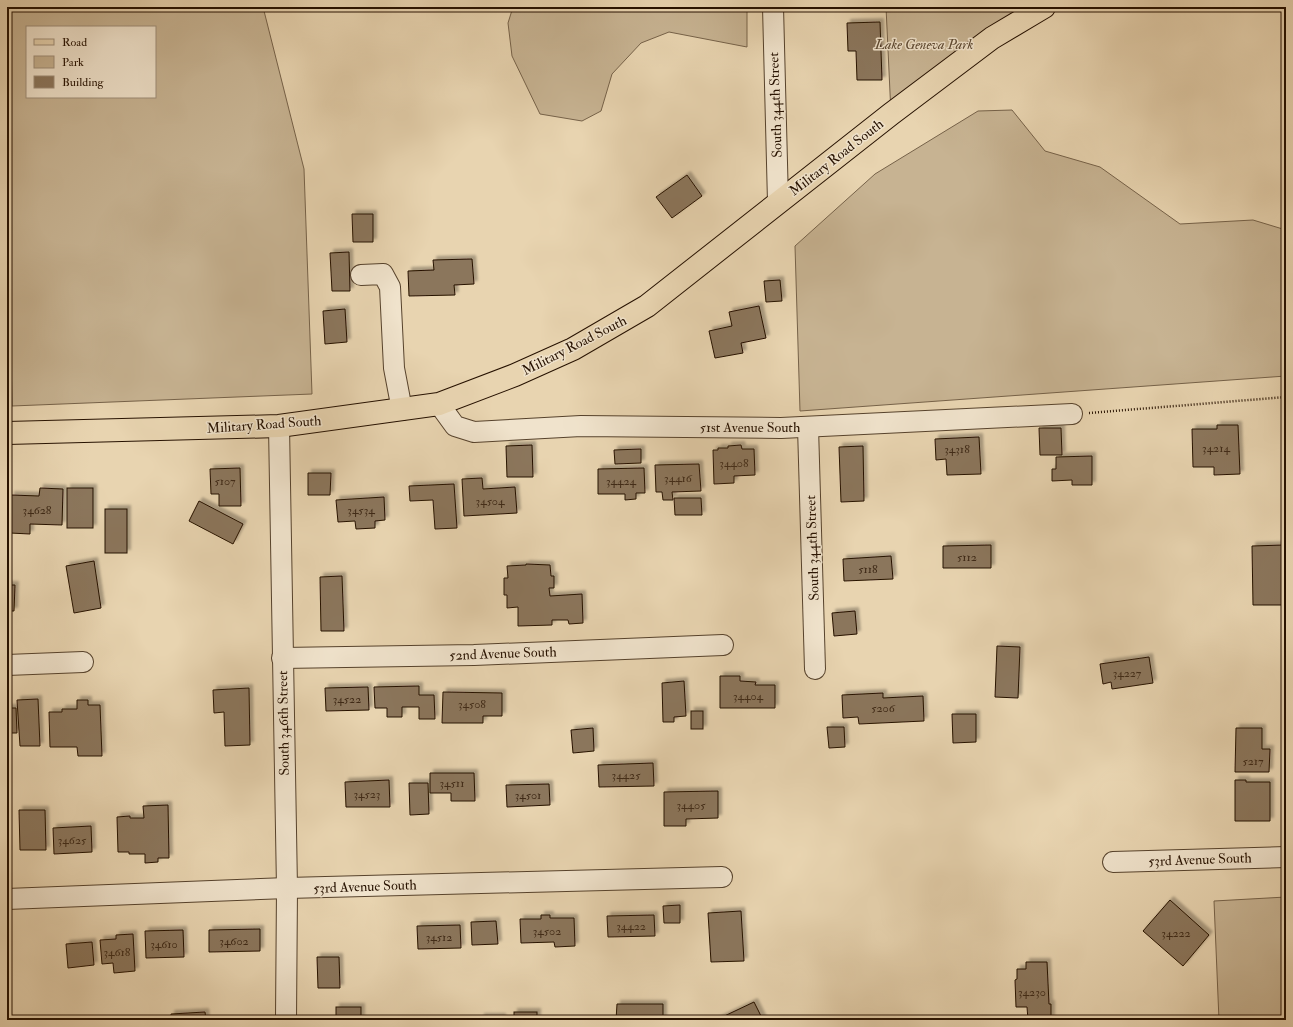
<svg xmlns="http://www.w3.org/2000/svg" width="1293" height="1027" font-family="'IM FELL Double Pica',serif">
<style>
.green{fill:#c7b392;stroke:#766249;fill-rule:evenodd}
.building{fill:#8b765c;stroke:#261100;filter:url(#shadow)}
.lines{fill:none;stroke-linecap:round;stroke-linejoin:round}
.minor-casing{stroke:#56422c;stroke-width:22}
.major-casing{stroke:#261100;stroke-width:24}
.path{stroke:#261100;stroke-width:2.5;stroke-dasharray:1 2;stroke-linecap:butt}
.minor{stroke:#f0e3cc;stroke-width:20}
.major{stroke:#e8d4b0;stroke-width:22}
.labels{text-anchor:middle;stroke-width:3;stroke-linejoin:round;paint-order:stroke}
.number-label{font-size:12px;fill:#3f2a17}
.park-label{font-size:14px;font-style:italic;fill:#5e4a33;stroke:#f0e3cc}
.street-label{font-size:14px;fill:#261100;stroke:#f0e3cc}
</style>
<defs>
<filter id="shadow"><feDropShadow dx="3.5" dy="-3.5" stdDeviation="1" flood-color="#0004"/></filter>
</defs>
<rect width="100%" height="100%" fill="#e8d4b0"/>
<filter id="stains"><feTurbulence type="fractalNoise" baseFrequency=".005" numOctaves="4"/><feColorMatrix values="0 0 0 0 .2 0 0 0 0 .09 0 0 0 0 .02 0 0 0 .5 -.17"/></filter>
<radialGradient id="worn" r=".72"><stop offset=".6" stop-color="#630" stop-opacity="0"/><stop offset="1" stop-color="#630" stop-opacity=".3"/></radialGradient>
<!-- green -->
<g class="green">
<path d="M 7,7 L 263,7 L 304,169 L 312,394 L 12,406 L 7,127 ZM 27,27 L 155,27 L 155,97 L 27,97 Z"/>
<polygon points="513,7 747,7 747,47 669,32 641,43 612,74 601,111 582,121 540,114 512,56 508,23"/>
<polygon points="886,7 1044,7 891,114"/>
<polygon points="1012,110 1045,151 1100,167 1180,224 1253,220 1286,230 1286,376 800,411 795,246 875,174 978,111"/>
<polygon points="1286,897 1286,1020 1219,1020 1214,901"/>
</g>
<!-- building -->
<g class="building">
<polygon points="880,22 882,80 857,80 856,51 848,51 847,23"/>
<polygon points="687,175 702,196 672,218 656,197"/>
<polygon points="352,214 373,214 373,242 353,242"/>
<polygon points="349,252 350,291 332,291 330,253"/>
<polygon points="472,259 474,284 454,285 455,295 409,296 408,271 434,270 433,260"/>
<polygon points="780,280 782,301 766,302 764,281"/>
<polygon points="759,306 766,338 741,343 743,353 715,358 709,331 732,326 729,312"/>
<polygon points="345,309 347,342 325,344 323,311"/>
<polygon points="1217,425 1238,425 1240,474 1214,475 1214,467 1193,467 1192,429 1217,429"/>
<polygon points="1039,428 1061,428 1062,455 1040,455"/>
<polygon points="979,437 981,474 947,475 946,459 936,460 935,439"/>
<polygon points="532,445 533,477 507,477 506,446"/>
<polygon points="741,445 742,449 754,449 755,475 734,476 734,483 714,484 713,450 718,450 718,448 728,448 728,446"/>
<polygon points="863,446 864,501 841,502 839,447"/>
<polygon points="641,449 641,463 615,464 614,450"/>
<polygon points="1092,456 1092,485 1072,485 1072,480 1052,481 1052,469 1056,469 1056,457"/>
<polygon points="699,464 701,491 672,492 673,500 663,500 662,492 656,492 655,465"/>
<polygon points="240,468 241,506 219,506 219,494 211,494 210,469"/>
<polygon points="644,468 645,493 636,493 636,499 625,500 625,494 598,494 598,469"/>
<polygon points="308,473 331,473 330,495 308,495"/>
<polygon points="482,478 483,489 515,487 517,513 464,516 462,479"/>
<polygon points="454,484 457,528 435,529 433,500 410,501 409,486"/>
<polygon points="40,488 63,489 62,525 30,524 30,534 10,533 11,495 39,496"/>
<rect x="67" y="488" width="26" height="40"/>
<polygon points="384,497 385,520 375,521 375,528 356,529 355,521 338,522 336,500"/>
<polygon points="674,498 701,498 702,515 675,515"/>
<polygon points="199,501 243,524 233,544 189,521"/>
<rect x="105" y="509" width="22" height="44"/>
<polygon points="991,545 991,568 943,568 943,546"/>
<polygon points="1284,545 1285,574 1286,574 1286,605 1253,605 1252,546"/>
<polygon points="891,556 893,579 844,581 843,559"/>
<polygon points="94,561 101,608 74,613 66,566"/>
<polygon points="526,564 550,565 551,576 554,576 554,588 549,588 550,596 582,594 583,623 569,624 568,620 552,620 552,625 518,626 518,607 507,608 507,595 504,595 504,578 508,578 507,566 526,565"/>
<polygon points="342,576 344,631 321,631 320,577"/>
<polygon points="7,585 15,585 14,611 7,611"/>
<polygon points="855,611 857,634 834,636 832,613"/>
<polygon points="997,646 1020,647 1018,698 995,697"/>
<polygon points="1149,657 1153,683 1112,689 1111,682 1103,684 1100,664"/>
<polygon points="720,676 740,676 740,681 756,682 755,685 775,685 775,708 720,708"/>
<polygon points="684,681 686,716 674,717 674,722 663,722 662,683"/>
<polygon points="419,686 419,695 434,695 435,719 419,719 419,707 402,707 402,717 387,717 387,708 375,708 374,687"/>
<polygon points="368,687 369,710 326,711 325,688"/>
<polygon points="249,688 250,745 225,746 224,712 214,713 213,690"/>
<polygon points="443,692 502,693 502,716 483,716 483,723 442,723"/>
<polygon points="883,693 883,698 923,696 924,721 859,724 858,717 843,718 842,695"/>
<polygon points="38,699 40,746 20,746 17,700"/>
<polygon points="77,700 88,700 88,705 100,705 102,756 78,756 77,747 50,747 49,712 62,712 62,709 77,709"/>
<polygon points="7,708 16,708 17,733 7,733"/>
<rect x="691" y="711" width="12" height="18"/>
<polygon points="952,714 976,714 976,742 953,743"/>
<polygon points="827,727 844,727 845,747 829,748"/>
<polygon points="593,728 594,751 573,753 571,730"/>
<polygon points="1236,728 1262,728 1262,749 1270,749 1269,772 1235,772"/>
<polygon points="653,763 654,786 599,787 598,765"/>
<polygon points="430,773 474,773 475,801 451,801 451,793 430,793"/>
<polygon points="389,780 390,807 346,807 345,782"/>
<polygon points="1235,780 1246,780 1246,782 1270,782 1270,821 1235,821"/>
<polygon points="409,783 428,783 429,814 410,815"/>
<polygon points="549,784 550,805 507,807 506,785"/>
<polygon points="718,791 718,818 686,819 686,826 664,826 664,792"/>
<polygon points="168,805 169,858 158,858 158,862 145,863 145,854 129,854 129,852 118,852 117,817 130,816 130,818 144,818 143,806"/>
<polygon points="19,810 45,810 46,850 20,850"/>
<polygon points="91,826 92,852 54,854 53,828"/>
<polygon points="1170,900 1209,935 1183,966 1143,931"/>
<polygon points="680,905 680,923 664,923 663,906"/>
<polygon points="741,911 744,961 711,962 708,913"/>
<polygon points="541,915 550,915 550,918 574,918 575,946 555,947 554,942 521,943 520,919 541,919"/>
<polygon points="654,915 655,936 608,937 607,916"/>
<polygon points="496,921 498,944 472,945 471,922"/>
<polygon points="460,925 461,948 418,949 417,926"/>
<polygon points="260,929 260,951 209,952 209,930"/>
<polygon points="183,930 184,957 146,958 145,931"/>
<polygon points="133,934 135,971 114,973 113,963 102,964 100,940 116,939 116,935"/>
<polygon points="92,942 94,965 68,968 66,944"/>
<polygon points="317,957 339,957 340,988 318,988"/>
<polygon points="1026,962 1047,962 1049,1004 1051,1004 1051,1020 1028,1020 1027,1007 1016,1007 1015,980 1017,979 1017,969 1026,969"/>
<polygon points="754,1002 763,1020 716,1020"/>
<polygon points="617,1004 663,1004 663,1020 616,1020"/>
<rect x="336" y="1007" width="25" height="13"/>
<polygon points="205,1012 206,1020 171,1020 171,1014"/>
<rect x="514" y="1012" width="23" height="8"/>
<rect x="481" y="1017" width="21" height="3"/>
</g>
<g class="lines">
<defs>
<g id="minor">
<polyline points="773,7 778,202"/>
<polyline points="361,275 383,274 390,287 394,368 402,410"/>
<polyline points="439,404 455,426 474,432 581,426 781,428 1072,414"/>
<polyline points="279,426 287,888 286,1020"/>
<polyline points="808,427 815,669"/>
<polyline points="282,658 474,655 723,645"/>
<polyline points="7,665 83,662"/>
<polyline points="1113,862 1286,857"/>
<polyline points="7,899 287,888 722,877"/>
</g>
<polyline id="major" points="7,433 279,426 439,404 515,375 573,349 647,306 891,114 992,38 1044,7"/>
</defs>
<!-- minor casing -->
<use href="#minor" class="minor-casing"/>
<!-- major casing -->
<use href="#major" class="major-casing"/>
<!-- path -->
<polyline class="path" points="1089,413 1286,397"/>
<!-- minor -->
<use href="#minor" class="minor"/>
<!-- major -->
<use href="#major" class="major"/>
</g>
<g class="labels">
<!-- number labels -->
<g class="number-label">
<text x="1216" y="452">34214</text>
<text x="957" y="453">34318</text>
<text x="734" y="467">34408</text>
<text x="678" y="482">34416</text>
<text x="225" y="485">5107</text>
<text x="621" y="485">34424</text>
<text x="490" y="505">34504</text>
<text x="37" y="514">34628</text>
<text x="361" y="514">34534</text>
<text x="967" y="561">5112</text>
<text x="868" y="573">5118</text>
<text x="1127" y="677">34227</text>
<text x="748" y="700">34404</text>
<text x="347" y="703">34522</text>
<text x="472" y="708">34508</text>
<text x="883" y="712">5206</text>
<text x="1253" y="765">5217</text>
<text x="626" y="779">34425</text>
<text x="452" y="787">34511</text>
<text x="367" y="798">34523</text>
<text x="528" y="799">34501</text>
<text x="691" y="809">34405</text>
<text x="72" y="844">34625</text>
<text x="631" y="930">34422</text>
<text x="547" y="935">34502</text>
<text x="1176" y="937">34222</text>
<text x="439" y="941">34512</text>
<text x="234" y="945">34602</text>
<text x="164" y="948">34610</text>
<text x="117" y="956">34618</text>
<text x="1032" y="996">34230</text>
</g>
<!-- park labels -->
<g class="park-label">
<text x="924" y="49">Lake Geneva Park</text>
</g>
<!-- street labels -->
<g class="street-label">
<text transform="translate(775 105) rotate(-92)" y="5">South 344th Street</text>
<text transform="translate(836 157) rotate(-38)" y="5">Military Road South</text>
<text transform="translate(574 345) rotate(-27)" y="5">Military Road South</text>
<text transform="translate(264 424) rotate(-4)" y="5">Military Road South</text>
<text x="750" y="432">51st Avenue South</text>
<text transform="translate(812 548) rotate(-92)" y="5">South 344th Street</text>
<text transform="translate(503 653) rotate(-2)" y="5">52nd Avenue South</text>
<text transform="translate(283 723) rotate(-91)" y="5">South 346th Street</text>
<text transform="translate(1200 859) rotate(-2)" y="5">53rd Avenue South</text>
<text transform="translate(365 886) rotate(-2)" y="5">53rd Avenue South</text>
</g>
</g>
<!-- margin -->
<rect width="1293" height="1027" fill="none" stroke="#e8d4b0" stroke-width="24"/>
<rect x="8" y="8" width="1277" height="1011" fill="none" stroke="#261100" stroke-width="2"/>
<rect x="12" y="12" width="1269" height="1003" fill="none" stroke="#261100"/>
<!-- legend -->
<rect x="26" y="26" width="130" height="72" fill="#f0e3cc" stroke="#9f8f7a"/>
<rect x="34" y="39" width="20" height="6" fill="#e8d4b0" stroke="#9f8f7a"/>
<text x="62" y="46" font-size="12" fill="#261100">Road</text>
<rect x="34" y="56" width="20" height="12" fill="#c7b392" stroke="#9f8f7a"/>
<text x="62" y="66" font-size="12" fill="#261100">Park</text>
<rect x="34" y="76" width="20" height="12" fill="#8b765c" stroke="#9f8f7a"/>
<text x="62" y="86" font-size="12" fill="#261100">Building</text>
<rect width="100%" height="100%" filter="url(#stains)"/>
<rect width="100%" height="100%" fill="url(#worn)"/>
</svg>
